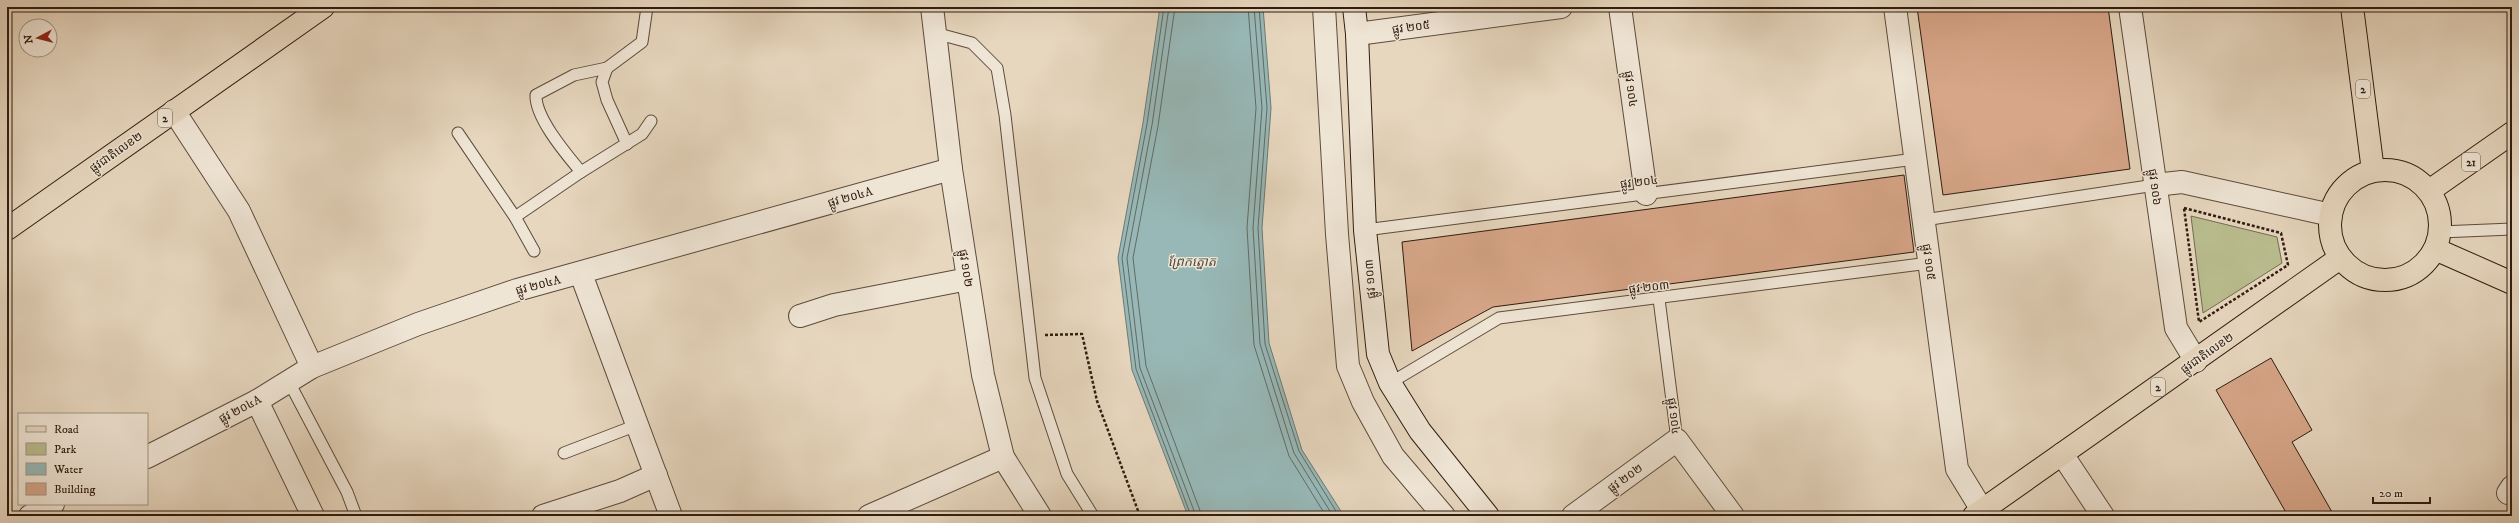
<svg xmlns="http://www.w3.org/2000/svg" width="2519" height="523" font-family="'IM FELL DW Pica','Noto Sans Khmer',serif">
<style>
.green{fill:#b9bd8f;stroke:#746c50}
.water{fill:#97b8b7;stroke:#6d7a74}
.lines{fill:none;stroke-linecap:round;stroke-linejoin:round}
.shore{stroke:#636a64;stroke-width:1}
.building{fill:#d7a689;stroke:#2f1c10}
.lane-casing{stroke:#5d4b3c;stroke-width:13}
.street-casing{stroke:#5d4b3c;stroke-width:24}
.secondary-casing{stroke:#2f1c10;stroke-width:24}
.primary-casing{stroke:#2f1c10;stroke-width:24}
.highway-casing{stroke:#2f1c10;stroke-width:24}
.path{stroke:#2f1c10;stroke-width:2.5;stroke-dasharray:3 2;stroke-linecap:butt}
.lane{stroke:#efe5d5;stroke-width:11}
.street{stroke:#efe5d5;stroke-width:22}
.secondary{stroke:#efe5d5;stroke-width:22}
.primary{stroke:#e7d7bf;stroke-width:22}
.highway{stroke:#e7d7bf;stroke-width:22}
.labels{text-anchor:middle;stroke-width:3;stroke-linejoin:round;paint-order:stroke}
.shield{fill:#efe5d5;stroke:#69584b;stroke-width:1}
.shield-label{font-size:11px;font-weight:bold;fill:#2f1c10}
.street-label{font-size:12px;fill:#2f1c10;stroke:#efe5d5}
.water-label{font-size:13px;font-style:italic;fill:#4e4b42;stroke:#efe5d5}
</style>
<rect width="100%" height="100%" fill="#e7d7bf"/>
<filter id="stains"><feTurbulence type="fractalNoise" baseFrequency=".005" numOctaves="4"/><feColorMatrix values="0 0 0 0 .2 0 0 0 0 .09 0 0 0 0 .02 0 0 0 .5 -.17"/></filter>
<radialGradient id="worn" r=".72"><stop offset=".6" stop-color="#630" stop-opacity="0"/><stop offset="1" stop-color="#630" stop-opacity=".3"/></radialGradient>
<!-- green -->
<polygon class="green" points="2191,216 2277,237 2282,263 2203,313"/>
<!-- water -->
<polygon class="water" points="1160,7 1263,7 1271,108 1262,228 1269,343 1302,450 1344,516 1188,516 1132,370 1118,258 1143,123"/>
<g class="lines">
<!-- shore -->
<g class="shore">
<polyline points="1164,7 1147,124 1122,258 1136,369 1191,516"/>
<polyline points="1169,7 1152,125 1127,258 1140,368 1196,516"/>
<polyline points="1175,7 1158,126 1133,258 1146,366 1202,516"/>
<polyline points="1248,7 1256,108 1247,228 1254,345 1289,456 1326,516"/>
<polyline points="1254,7 1262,108 1253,228 1260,344 1294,453 1333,516"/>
<polyline points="1259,7 1267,108 1258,228 1265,344 1299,451 1339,516"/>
</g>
</g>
<!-- building -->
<g class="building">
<polygon points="1917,7 2108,7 2130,169 1943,195"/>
<polygon points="1904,175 1914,252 1493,307 1412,351 1402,242"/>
<polygon points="2271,358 2312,430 2292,442 2332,512 2326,516 2288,516 2216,390"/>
</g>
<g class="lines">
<defs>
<g id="lane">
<path d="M 647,7 L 642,42 L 607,68 L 574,75 L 536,95 C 535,118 567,155 581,172 L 642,134 L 651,121"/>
<polyline points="935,33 972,43 997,68 1005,115 1035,378 1067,474 1093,516"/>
<polyline points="607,68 602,82 607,100 627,144"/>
<polyline points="458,133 515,217 534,251"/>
<polyline points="515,217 581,172"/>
<polyline points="1924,220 2155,185"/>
<polyline points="1365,230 1915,159"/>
<polyline points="2440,232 2512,229"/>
<polyline points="1659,299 1677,440"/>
<polyline points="289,382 347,492 356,516"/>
<polyline points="1390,383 1499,318 1929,263"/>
<polyline points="564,453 637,425"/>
</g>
<g id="street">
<polyline points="932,7 951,169 983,375 1003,457 1040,516"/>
<polyline points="1324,7 1337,234 1348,366 1363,402 1393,456 1444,516"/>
<polyline points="1620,7 1646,194"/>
<polyline points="1895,7 1957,469 1982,510"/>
<polyline points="2130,7 2176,328 2196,361"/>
<polyline points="1357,34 1561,7"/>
<polyline points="174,111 239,211 312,367"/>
<polyline points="2155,185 2182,182 2331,215"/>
<polyline points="581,274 671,516"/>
<polyline points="800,316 834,305 968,279"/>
<polyline points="257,401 313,516"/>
<polyline points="2062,454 2103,516"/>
<polyline points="147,457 257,401 312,367 418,324 517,290 951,169"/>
<polyline points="2508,493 2512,487"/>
<polyline points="30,516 53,504"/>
<polyline points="543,516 620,491 656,475"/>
<polyline points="869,516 1003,457"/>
<polyline points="1573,516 1677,440 1733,516"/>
</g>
<polyline id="secondary" points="1354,7 1357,34 1365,230 1378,354 1390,383 1420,431 1488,516"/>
<g id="primary">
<polyline points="2352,7 2373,171"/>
<circle cx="2385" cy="225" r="55"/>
<polyline points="2429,191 2512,133"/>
<polyline points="7,229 323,7"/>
<polyline points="1974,516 2340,258"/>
</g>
<polyline id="highway" points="2435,249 2512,283"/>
</defs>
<!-- lane casing -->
<use href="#lane" class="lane-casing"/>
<!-- street casing -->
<use href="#street" class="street-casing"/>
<!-- secondary casing -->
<use href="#secondary" class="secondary-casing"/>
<!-- primary casing -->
<use href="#primary" class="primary-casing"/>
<!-- highway casing -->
<use href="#highway" class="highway-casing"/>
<!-- path -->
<g class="path">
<polygon points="2184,208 2281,233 2288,265 2199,322"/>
<polyline points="1045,335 1082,334 1097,401 1140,516"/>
</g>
<!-- lane -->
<use href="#lane" class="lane"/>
<!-- street -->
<use href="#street" class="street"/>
<!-- secondary -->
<use href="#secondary" class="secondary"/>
<!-- primary -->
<use href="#primary" class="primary"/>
<!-- highway -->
<use href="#highway" class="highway"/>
</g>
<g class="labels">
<!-- shield labels -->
<g class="shield">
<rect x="2356" y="80" width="14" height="18" rx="3"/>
<rect x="158" y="109" width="14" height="18" rx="3"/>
<rect x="2462" y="153" width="18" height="18" rx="3"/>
<rect x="2151" y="378" width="14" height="18" rx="3"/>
</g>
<g class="shield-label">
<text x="2363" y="93">2</text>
<text x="165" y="122">2</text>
<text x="2471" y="166">21</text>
<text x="2158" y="391">2</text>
</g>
<!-- street labels -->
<g class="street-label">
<text transform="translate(1411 27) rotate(-8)" y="4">ផ្លូវ ២០៥</text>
<text transform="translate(1631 89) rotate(82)" y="4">ផ្លូវ ១០៤</text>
<text transform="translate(116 152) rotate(-35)" y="4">ផ្លូវជាតិលេខ២</text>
<text transform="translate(1639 182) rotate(-7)" y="4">ផ្លូវ ២០៤</text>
<text transform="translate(2155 187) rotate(82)" y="4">ផ្លូវ ១០៦</text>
<text transform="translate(850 197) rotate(-16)" y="4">ផ្លូវ ២០៤A</text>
<text transform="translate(1929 262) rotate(82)" y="4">ផ្លូវ ១០៥</text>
<text transform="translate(966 268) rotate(81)" y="4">ផ្លូវ ១០២</text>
<text transform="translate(1370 279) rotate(-95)" y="4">ផ្លូវ ១០៣</text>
<text transform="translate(538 285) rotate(-15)" y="4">ផ្លូវ ២០៤A</text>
<text transform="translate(1649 287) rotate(-7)" y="4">ផ្លូវ ២០៣</text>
<text transform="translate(2207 353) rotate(-35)" y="4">ផ្លូវជាតិលេខ២</text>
<text transform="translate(240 409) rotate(-28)" y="4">ផ្លូវ ២០៤A</text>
<text transform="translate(1674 416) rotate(83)" y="4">ផ្លូវ ១០៤</text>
<text transform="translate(1625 478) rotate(-36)" y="4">ផ្លូវ ២០២</text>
</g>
<!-- water labels -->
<g class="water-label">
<text x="1192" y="266">ព្រែកត្នោត</text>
</g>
</g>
<!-- margin -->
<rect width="2519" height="523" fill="none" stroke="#e7d7bf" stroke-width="24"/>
<rect x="8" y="8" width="2503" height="507" fill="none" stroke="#2f1c10" stroke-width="2"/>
<rect x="12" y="12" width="2495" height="499" fill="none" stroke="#2f1c10"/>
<!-- legend -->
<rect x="18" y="413" width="130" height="92" fill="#efe5d5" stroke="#a29586"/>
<rect x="26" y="426" width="20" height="6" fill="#e7d7bf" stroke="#a29586"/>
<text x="54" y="433" font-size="12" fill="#2f1c10">Road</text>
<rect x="26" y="443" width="20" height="12" fill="#b9bd8f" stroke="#a29586"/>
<text x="54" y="453" font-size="12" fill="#2f1c10">Park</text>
<rect x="26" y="463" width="20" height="12" fill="#97b8b7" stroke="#a29586"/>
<text x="54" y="473" font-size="12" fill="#2f1c10">Water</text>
<rect x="26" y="483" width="20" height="12" fill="#d7a689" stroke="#a29586"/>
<text x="54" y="493" font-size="12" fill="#2f1c10">Building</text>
<!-- north arrow -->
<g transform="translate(38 38) rotate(263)"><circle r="19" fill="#efe5d5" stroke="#a29586"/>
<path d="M0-3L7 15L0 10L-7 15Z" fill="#8f2418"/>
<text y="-6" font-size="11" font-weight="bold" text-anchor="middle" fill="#2f1c10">N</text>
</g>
<!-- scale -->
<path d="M2373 497v6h57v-6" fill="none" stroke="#2f1c10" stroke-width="2"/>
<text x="2379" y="497" font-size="12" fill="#2f1c10" stroke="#efe5d5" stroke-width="3" paint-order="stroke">20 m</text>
<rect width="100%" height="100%" filter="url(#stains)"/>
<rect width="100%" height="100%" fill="url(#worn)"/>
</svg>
